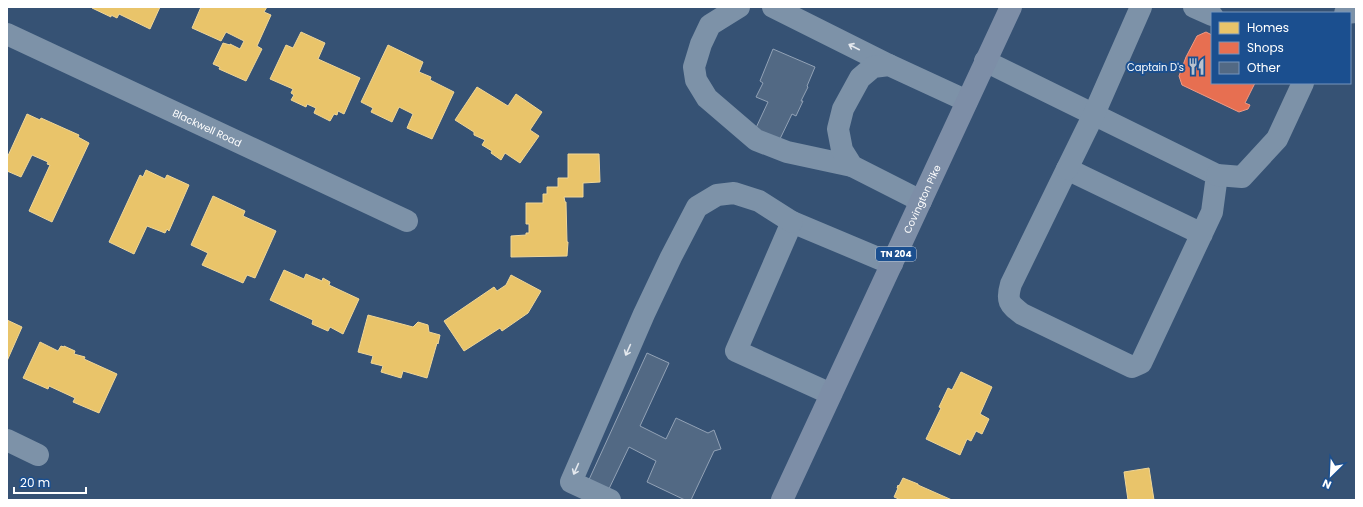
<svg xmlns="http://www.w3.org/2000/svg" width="1363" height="507" font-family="Poppins,sans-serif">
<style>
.homes{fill:#e9c46a;stroke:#f0d697}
.shops{fill:#e76f51;stroke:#ee9a85}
.building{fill:#526984;stroke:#92a2b6}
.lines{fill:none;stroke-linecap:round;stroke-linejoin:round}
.minor{stroke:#7d92a8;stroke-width:22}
.major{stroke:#7d8ea7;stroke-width:22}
.oneway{stroke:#e5e9ee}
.labels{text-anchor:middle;stroke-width:4;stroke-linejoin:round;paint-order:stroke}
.shield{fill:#1b4f8f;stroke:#bbcadd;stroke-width:1}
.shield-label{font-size:9px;font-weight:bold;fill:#fff}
.poi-label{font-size:10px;fill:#fff;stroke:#1b4f8f;text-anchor:end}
.street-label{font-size:10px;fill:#fff;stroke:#1b4f8f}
</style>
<rect width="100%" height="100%" fill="#365274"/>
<!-- homes -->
<g class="homes">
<polygon points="93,7 160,7 150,29 119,14 117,18 111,15 111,17 92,8"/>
<polygon points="201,7 267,7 264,12 271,15 257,46 262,49 246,81 219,69 220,67 213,64 223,43 230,45 230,44 240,49 244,41 226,32 221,41 192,28"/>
<polygon points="301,32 325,43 318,59 360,78 344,114 338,111 337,115 334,114 330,121 314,113 316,108 307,104 306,107 291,100 294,95 291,93 293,89 270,79 286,45 293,48"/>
<polygon points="388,45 423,62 419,72 431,77 430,80 454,92 432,139 407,128 413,114 399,107 392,122 371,112 373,108 361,102"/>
<polygon points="477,87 508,106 516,94 542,112 530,130 539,136 520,163 505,153 501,160 491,153 492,151 482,145 485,140 474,135 474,132 455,120"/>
<polygon points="27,114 40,120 41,118 79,135 78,137 89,143 52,222 29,211 50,165 47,164 48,162 32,155 21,177 7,171 7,158"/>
<polygon points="568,154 599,154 600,182 583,183 583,197 564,197 565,202 566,202 567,242 568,242 567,256 511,257 511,236 526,235 526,233 529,233 529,224 526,224 526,203 543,203 543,194 547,194 547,187 558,187 558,178 568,178"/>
<polygon points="146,170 165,179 167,175 189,185 169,231 167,229 165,233 147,226 134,254 109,242 140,175 143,177"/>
<polygon points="213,196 245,211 243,216 276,231 255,278 247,275 243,283 202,265 208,253 191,245"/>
<polygon points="284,270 304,279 306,274 322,281 323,278 330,282 329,285 359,299 343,334 330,327 328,331 312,324 313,320 270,300"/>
<polygon points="511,275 541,291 528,313 502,331 500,328 464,351 444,321 494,287 497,291 506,285"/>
<polygon points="368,315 413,327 418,322 428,325 429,332 440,335 438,344 437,343 427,378 403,371 401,378 381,372 383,366 371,363 373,356 358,352"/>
<polygon points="7,320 22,327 7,361"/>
<polygon points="40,342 58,351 61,346 64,347 64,346 75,351 74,354 85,357 84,359 117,374 99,413 73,402 75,398 49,386 48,389 23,378"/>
<polygon points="961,372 992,387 980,414 989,419 982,434 976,431 971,441 967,439 960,455 926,439 941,408 939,407 948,388 952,390"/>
<polygon points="1149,468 1154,500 1128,500 1124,472"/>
<polygon points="903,478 918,484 918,485 952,500 901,500 894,497 898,488 897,488 898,485 899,486"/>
</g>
<!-- shops -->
<polygon class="shops" points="1206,32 1212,35 1212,83 1255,83 1245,103 1250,105 1248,109 1239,112 1182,85 1179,76 1186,57 1197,36"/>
<!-- building -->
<g class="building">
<polygon points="773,49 815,67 807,86 808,87 801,101 803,101 796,116 792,114 779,141 755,130 768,102 756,97 763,83 760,81"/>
<polygon points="647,353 669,363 640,426 666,439 676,418 708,433 714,430 721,449 714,451 691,500 685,500 647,482 656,461 629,447 607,493 587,484"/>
</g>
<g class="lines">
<!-- minor -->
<g class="minor">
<polyline points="739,7 710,25 701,44 694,67 696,80 707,98 756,140 787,152 852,166"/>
<polyline points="773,7 889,65"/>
<polyline points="1194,7 1212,15"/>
<polyline points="1345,13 1356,12"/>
<path id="s1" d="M 7,34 L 407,221"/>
<path d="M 985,61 L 1217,175 L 1212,212 L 1141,363 L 1132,367 L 1022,314 C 1009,304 1006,301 1011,284 L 1067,169 L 1202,234"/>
<polyline points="1067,169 1094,114 1141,7"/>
<polyline points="1217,175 1242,177 1277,139 1303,83"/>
<polyline points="921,201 852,166 842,150 838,129 843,109 860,78 873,67 889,65 967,101"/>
<polyline points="831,394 736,351 792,222 892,264"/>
<polyline points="7,440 38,455"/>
<polyline points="610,500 571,482 644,314 671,257 697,207 717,195 734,193 759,201 792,222"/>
</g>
<!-- major -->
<path class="major" id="s2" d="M 782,500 L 1011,7"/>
</g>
<!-- one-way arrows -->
<defs><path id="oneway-shaft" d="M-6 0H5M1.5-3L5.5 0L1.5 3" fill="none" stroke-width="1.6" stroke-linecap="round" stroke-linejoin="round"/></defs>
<g class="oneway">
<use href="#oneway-shaft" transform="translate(854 47) rotate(-153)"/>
<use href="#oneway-shaft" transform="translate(628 350) rotate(114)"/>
<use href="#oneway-shaft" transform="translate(576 469) rotate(114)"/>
</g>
<!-- icons -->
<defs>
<symbol id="restaurant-bare" viewBox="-9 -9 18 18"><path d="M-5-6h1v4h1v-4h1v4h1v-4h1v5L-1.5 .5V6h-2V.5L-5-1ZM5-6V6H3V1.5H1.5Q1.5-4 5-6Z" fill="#b9c2ce" stroke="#1b4f8f" stroke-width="2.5" paint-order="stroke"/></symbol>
</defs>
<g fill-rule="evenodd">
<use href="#restaurant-bare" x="1184" y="54" width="25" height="25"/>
</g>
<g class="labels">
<!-- shield labels -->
<rect class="shield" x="876" y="247" width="40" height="14" rx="3"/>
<g class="shield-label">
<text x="896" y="257">TN 204</text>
</g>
<!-- poi labels -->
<g class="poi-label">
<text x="1184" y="71">Captain D's</text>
</g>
<!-- street labels -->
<g class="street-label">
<text dy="4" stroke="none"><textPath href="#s1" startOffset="221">Blackwell Road</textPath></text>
<text dy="4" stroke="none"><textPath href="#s2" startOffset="332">Covington Pike</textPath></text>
</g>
</g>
<!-- border -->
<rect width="1363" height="507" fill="none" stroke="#ffffff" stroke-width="16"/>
<!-- legend -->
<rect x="1211" y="12" width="140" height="72" fill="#1b4f8f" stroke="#7695bc"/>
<rect x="1219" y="22" width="20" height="12" fill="#e9c46a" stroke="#7695bc"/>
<text x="1247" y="32" font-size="12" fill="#ffffff">Homes</text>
<rect x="1219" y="42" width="20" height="12" fill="#e76f51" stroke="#7695bc"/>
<text x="1247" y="52" font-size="12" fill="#ffffff">Shops</text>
<rect x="1219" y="62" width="20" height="12" fill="#526984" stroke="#7695bc"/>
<text x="1247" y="72" font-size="12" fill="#ffffff">Other</text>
<!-- north arrow -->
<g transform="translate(1331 475) rotate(204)" stroke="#1b4f8f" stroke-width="3" paint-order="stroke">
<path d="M0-3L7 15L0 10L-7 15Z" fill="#ffffff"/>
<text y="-6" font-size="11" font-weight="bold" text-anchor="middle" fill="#ffffff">N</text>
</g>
<!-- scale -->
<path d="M14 487v6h72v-6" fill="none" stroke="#ffffff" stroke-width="2"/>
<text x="20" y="487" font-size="12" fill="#ffffff" stroke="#1b4f8f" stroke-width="3" paint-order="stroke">20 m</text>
</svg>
